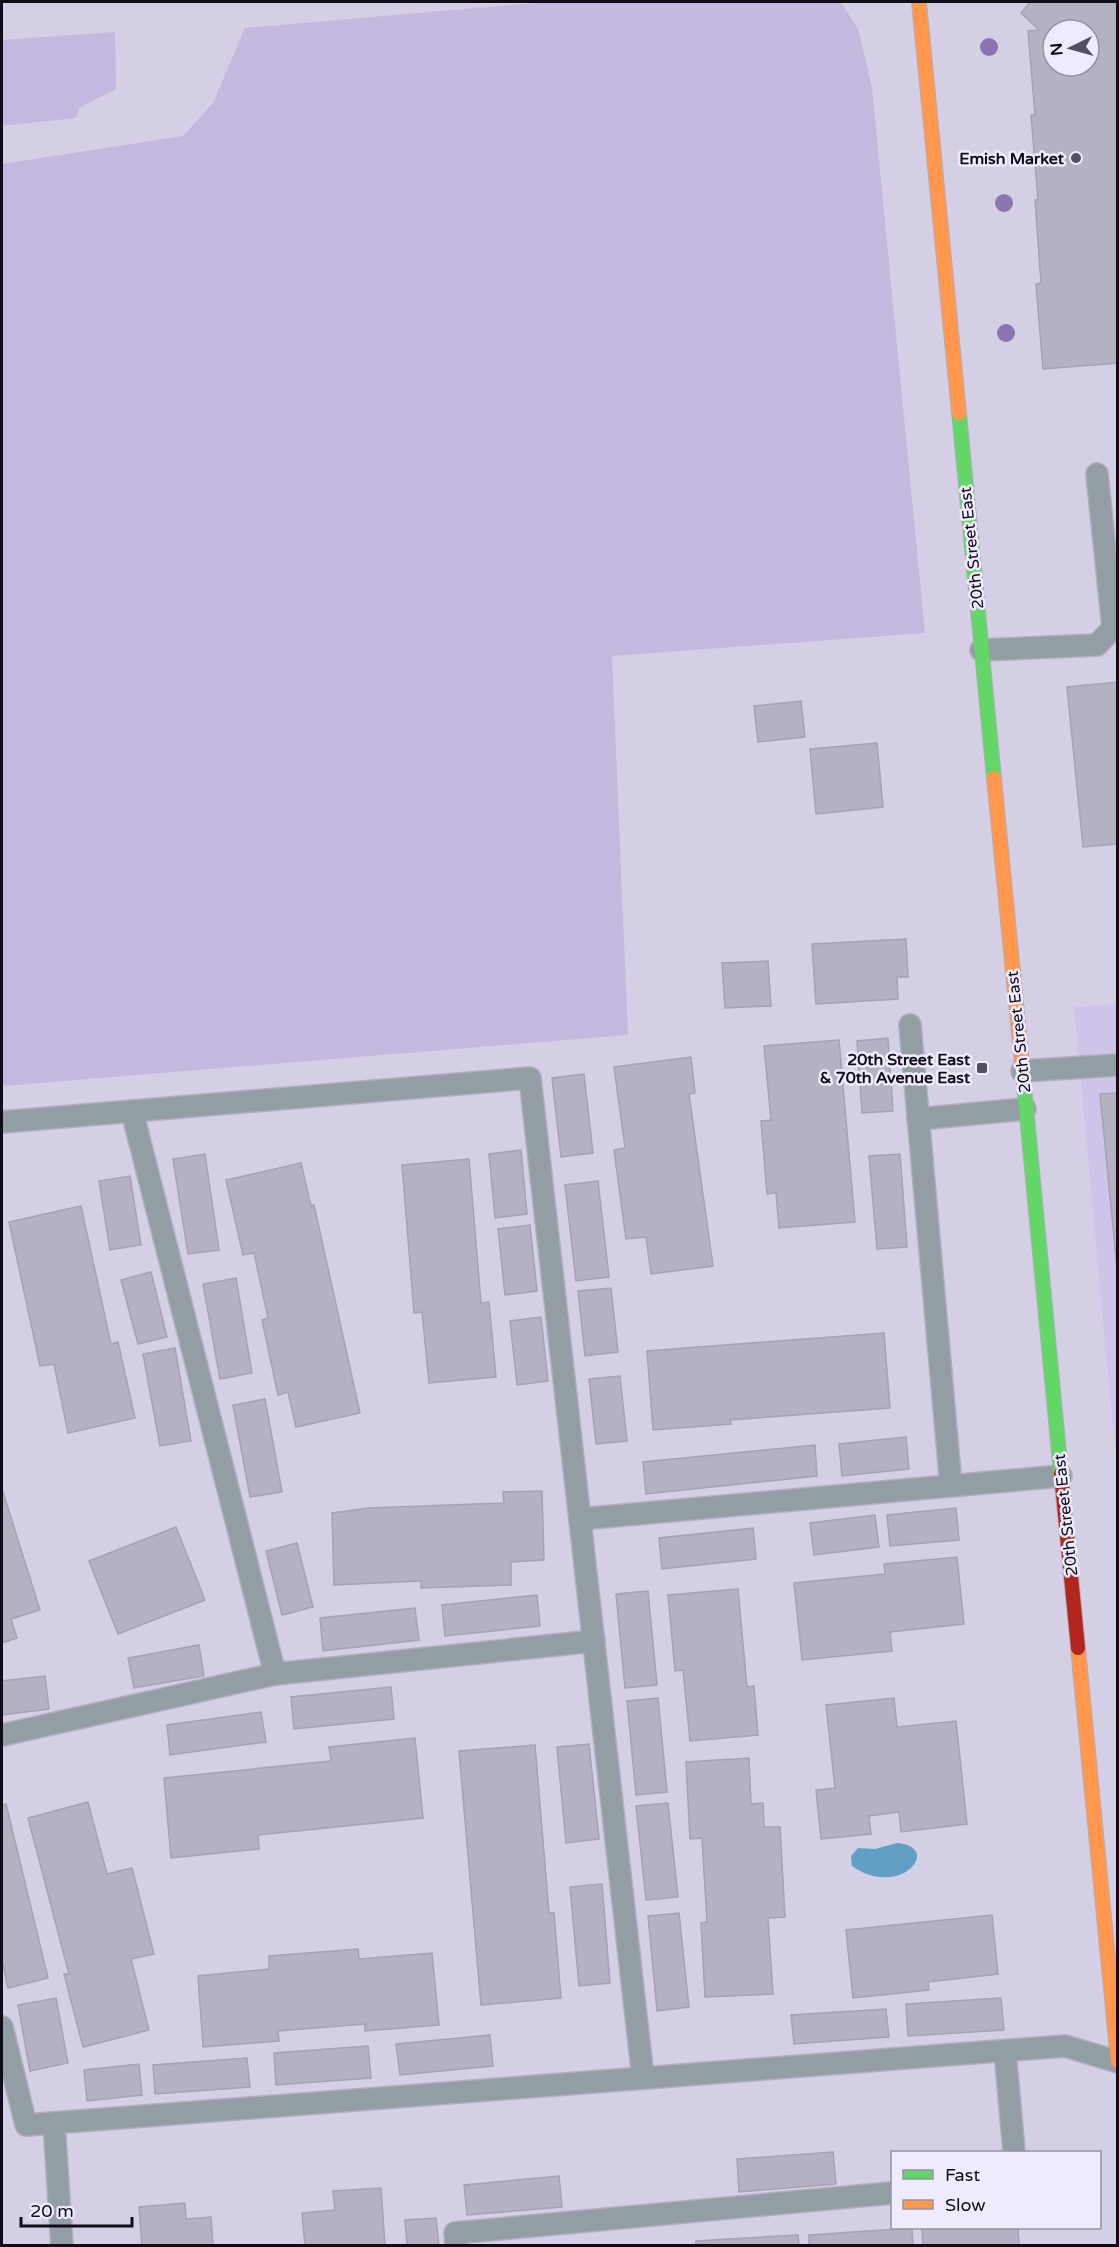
<svg xmlns="http://www.w3.org/2000/svg" width="1119" height="2247" font-family="'Varela Round',sans-serif">
<style>
.built{fill:#cec4e9}
.green{fill:#c3b8de}
.water{fill:#629fc7}
.building{fill:#b5b0c2;stroke:#a6a1b3;stroke-width:1.5;fill-rule:evenodd}
.lines{fill:none;stroke-linecap:round;stroke-linejoin:round}
.lane-casing{stroke:#b2aebf;stroke-width:24}
.fast-casing{stroke:#b2aebf;stroke-width:16}
.slow-casing{stroke:#b2aebf;stroke-width:16}
.jam-casing{stroke:#b2aebf;stroke-width:16}
.lane{stroke:#929da4;stroke-width:21}
.fast{stroke:#63d668;stroke-width:14}
.slow{stroke:#ff974d;stroke-width:14}
.jam{stroke:#b3261e;stroke-width:14}
.tree{fill:#8b75b0}
.poi-dot{fill:#555061;stroke:#efebfc;stroke-width:2}
.labels{text-anchor:middle;stroke-width:5;stroke-linejoin:round;paint-order:stroke}
.poi-label{font-size:16px;font-weight:bold;fill:#100c1a;stroke:#efebfc;text-anchor:end}
.street-label{font-size:16px;fill:#100c1a;stroke:#efebfc}
</style>
<rect width="100%" height="100%" fill="#d5cfe5"/>
<!-- built -->
<polygon class="built" points="1117,1004 1117,1448 1115,1449 1074,1007"/>
<!-- green -->
<g class="green">
<polygon points="546,2 840,2 858,28 872,88 925,633 612,656 628,1035 2,1086 2,164 183,136 213,103 245,28"/>
<polygon points="115,32 116,89 79,108 76,118 2,126 2,40"/>
</g>
<!-- water -->
<path class="water" d="M 897,1843 C 944,1847 900,1900 852,1866 L 851,1856 L 858,1848 L 875,1849 Z"/>
<!-- building -->
<g class="building">
<path d="M 1030,2 L 1118,2 L 1118,363 L 1043,369 L 1036,284 L 1041,283 L 1035,200 L 1038,200 L 1031,115 L 1035,115 L 1028,31 L 1039,30 L 1021,13 ZM 1053,30 L 1089,30 L 1089,66 L 1053,66 Z"/>
<polygon points="1118,682 1118,844 1083,847 1067,687"/>
<polygon points="801,701 805,737 758,742 754,706"/>
<polygon points="877,743 883,807 816,814 810,749"/>
<polygon points="906,939 908,977 897,977 898,999 816,1004 812,944"/>
<polygon points="768,961 771,1006 725,1008 722,963"/>
<polygon points="888,1038 893,1111 862,1113 857,1041"/>
<polygon points="839,1040 855,1222 779,1228 776,1193 767,1194 761,1121 771,1120 764,1046"/>
<polygon points="691,1057 695,1093 689,1094 713,1266 651,1274 646,1237 626,1239 614,1150 625,1148 614,1067"/>
<polygon points="584,1074 593,1153 561,1157 552,1078"/>
<polygon points="1118,1093 1118,1279 1100,1094"/>
<polygon points="521,1150 527,1214 495,1218 489,1154"/>
<polygon points="205,1154 219,1250 188,1254 173,1159"/>
<polygon points="900,1154 907,1247 877,1249 869,1156"/>
<polygon points="469,1159 481,1303 489,1302 496,1377 429,1383 422,1312 414,1313 402,1165"/>
<polygon points="301,1163 311,1206 314,1205 360,1413 296,1427 288,1392 278,1395 262,1320 268,1318 254,1253 243,1255 226,1180"/>
<polygon points="130,1176 141,1245 110,1250 99,1181"/>
<polygon points="598,1181 609,1277 576,1281 565,1185"/>
<polygon points="81,1206 111,1344 118,1342 135,1418 68,1433 54,1364 40,1366 9,1222"/>
<polygon points="530,1225 537,1291 505,1295 498,1229"/>
<polygon points="151,1272 167,1337 138,1344 121,1280"/>
<polygon points="236,1278 252,1373 220,1379 203,1284"/>
<polygon points="611,1288 618,1352 585,1356 578,1291"/>
<polygon points="541,1317 548,1381 517,1385 510,1321"/>
<polygon points="884,1333 890,1408 730,1420 731,1424 653,1430 647,1351"/>
<polygon points="175,1348 191,1441 160,1446 143,1354"/>
<polygon points="620,1376 627,1441 596,1444 589,1379"/>
<polygon points="265,1399 282,1492 250,1497 233,1405"/>
<polygon points="906,1437 909,1469 842,1476 839,1444"/>
<polygon points="815,1445 817,1476 646,1494 643,1462"/>
<polygon points="2,1489 40,1610 11,1619 17,1638 2,1643"/>
<polygon points="542,1491 544,1560 511,1562 511,1585 421,1588 421,1581 334,1585 332,1513 369,1508 504,1503 503,1492"/>
<polygon points="956,1508 959,1540 890,1546 887,1515"/>
<polygon points="875,1515 879,1547 814,1555 810,1523"/>
<polygon points="176,1527 205,1600 118,1634 89,1561"/>
<polygon points="753,1528 756,1559 662,1569 659,1538"/>
<polygon points="297,1543 313,1607 282,1615 266,1551"/>
<polygon points="957,1557 964,1624 890,1632 892,1651 802,1660 794,1583 885,1574 884,1564"/>
<polygon points="738,1589 747,1687 754,1686 758,1735 690,1741 683,1670 675,1671 668,1595"/>
<polygon points="648,1591 657,1685 625,1688 616,1594"/>
<polygon points="537,1595 540,1626 445,1636 442,1605"/>
<polygon points="415,1608 419,1640 323,1651 320,1618"/>
<polygon points="199,1645 204,1676 134,1688 128,1658"/>
<polygon points="45,1676 49,1709 2,1715 2,1681"/>
<polygon points="391,1687 394,1719 294,1729 291,1697"/>
<polygon points="658,1698 667,1792 636,1795 627,1701"/>
<polygon points="894,1698 897,1727 956,1721 967,1824 901,1832 899,1812 869,1816 871,1834 821,1839 816,1790 835,1788 826,1705"/>
<polygon points="261,1712 266,1742 170,1755 167,1725"/>
<polygon points="415,1738 423,1818 258,1835 259,1849 171,1858 164,1778 331,1761 329,1747"/>
<polygon points="589,1744 599,1839 566,1843 557,1747"/>
<polygon points="535,1745 549,1913 554,1913 561,1998 481,2005 459,1751"/>
<polygon points="749,1758 751,1804 763,1803 764,1827 780,1827 785,1917 768,1918 773,1994 705,1997 701,1923 707,1922 702,1838 690,1839 686,1762"/>
<polygon points="88,1802 107,1874 132,1868 154,1954 131,1959 149,2030 83,2047 64,1974 69,1974 28,1818"/>
<polygon points="668,1803 678,1897 646,1900 636,1806"/>
<polygon points="6,1804 48,1978 8,1988 2,1960 2,1805"/>
<polygon points="602,1884 610,1983 579,1986 570,1887"/>
<polygon points="679,1913 689,2007 657,2011 648,1916"/>
<polygon points="992,1915 998,1974 928,1982 929,1990 853,1998 846,1930"/>
<polygon points="358,1949 359,1959 432,1953 439,2025 365,2031 365,2024 278,2031 279,2041 203,2047 198,1976 269,1969 269,1956"/>
<polygon points="56,1998 68,2063 30,2071 18,2005"/>
<polygon points="1001,1998 1004,2030 908,2036 906,2004"/>
<polygon points="886,2009 889,2037 794,2044 791,2015"/>
<polygon points="490,2035 493,2066 400,2075 396,2044"/>
<polygon points="368,2046 371,2078 276,2085 274,2053"/>
<polygon points="247,2058 250,2087 155,2094 153,2065"/>
<polygon points="139,2064 142,2095 87,2101 84,2070"/>
<polygon points="833,2152 836,2184 739,2192 737,2159"/>
<polygon points="559,2176 562,2207 467,2215 464,2185"/>
<polygon points="381,2188 385,2246 305,2246 302,2213 335,2210 333,2191"/>
<polygon points="185,2203 186,2219 211,2217 213,2246 142,2246 139,2207"/>
<polygon points="436,2218 439,2246 407,2246 405,2220"/>
<polygon points="912,2228 913,2246 809,2246 809,2235"/>
<polygon points="922,2228 1018,2228 1019,2246 923,2246"/>
<polygon points="798,2235 799,2246 696,2246 696,2241"/>
</g>
<g class="lines">
<defs>
<g id="lane">
<polyline points="981,650 1097,645 1113,628 1097,474"/>
<polyline points="910,1025 951,1486"/>
<polyline points="1022,1071 1118,1065"/>
<polyline points="132,1111 275,1674"/>
<polyline points="918,1119 1025,1109"/>
<polyline points="2,1122 530,1078 643,2078"/>
<polyline points="580,1519 1061,1476"/>
<polyline points="2,1735 275,1674 594,1641"/>
<polyline points="2,2027 26,2125 1065,2046 1118,2062"/>
<polyline points="1005,2051 1014,2152"/>
<polyline points="54,2123 62,2246"/>
<polyline points="456,2246 455,2233 892,2193"/>
</g>
<g id="fast">
<polyline points="959,413 994,778"/>
<polyline points="1022,1064 1061,1474"/>
</g>
<g id="slow">
<polyline points="919,2 959,413"/>
<polyline points="994,778 1022,1064"/>
<polyline points="1078,1648 1118,2061"/>
</g>
<polyline id="jam" points="1061,1474 1078,1648"/>
</defs>
<!-- lane casing -->
<use href="#lane" class="lane-casing"/>
<!-- fast casing -->
<use href="#fast" class="fast-casing"/>
<!-- slow casing -->
<use href="#slow" class="slow-casing"/>
<!-- jam casing -->
<use href="#jam" class="jam-casing"/>
<!-- lane -->
<use href="#lane" class="lane"/>
<!-- fast -->
<use href="#fast" class="fast"/>
<!-- slow -->
<use href="#slow" class="slow"/>
<!-- jam -->
<use href="#jam" class="jam"/>
</g>
<!-- trees -->
<g class="tree">
<circle cx="989" cy="47" r="9"/>
<circle cx="1004" cy="203" r="9"/>
<circle cx="1006" cy="333" r="9"/>
</g>
<!-- markers -->
<g class="poi-dot">
<circle cx="1076" cy="158" r="6"/>
<rect x="976" y="1062" width="12" height="12" rx="3"/>
</g>
<g class="labels">
<!-- poi labels -->
<g class="poi-label">
<text x="1064" y="164">Emish Market</text>
<text x="970" y="1065">20th Street East<tspan x="970" dy="18">&amp; 70th Avenue East</tspan></text>
</g>
<!-- street labels -->
<g class="street-label">
<text transform="translate(971 548) rotate(-96)" y="6">20th Street East</text>
<text transform="translate(1018 1032) rotate(-96)" y="6">20th Street East</text>
<text transform="translate(1065 1515) rotate(-96)" y="6">20th Street East</text>
</g>
</g>
<!-- border -->
<rect width="1119" height="2247" fill="none" stroke="#100c1a" stroke-width="6"/>
<!-- legend -->
<rect x="891" y="2151" width="210" height="78" fill="#efebfc" stroke="#9692a2" stroke-width="1.5"/>
<rect x="903" y="2170" width="30" height="9" fill="#63d668" stroke="#9692a2" stroke-width="1.5"/>
<text x="945" y="2181" font-size="18" fill="#100c1a">Fast</text>
<rect x="903" y="2200" width="30" height="9" fill="#ff974d" stroke="#9692a2" stroke-width="1.5"/>
<text x="945" y="2211" font-size="18" fill="#100c1a">Slow</text>
<!-- north arrow -->
<g transform="translate(1071 48) rotate(265)"><circle r="28" fill="#efebfc" stroke="#9692a2" stroke-width="1.5"/>
<path d="M0-4.5L10 22L0 15L-10 22Z" fill="#555061"/>
<text y="-9" font-size="16" font-weight="bold" text-anchor="middle" fill="#100c1a">N</text>
</g>
<!-- scale -->
<path d="M21 2217v9h111v-9" fill="none" stroke="#100c1a" stroke-width="3"/>
<text x="30" y="2217" font-size="18" fill="#100c1a" stroke="#efebfc" stroke-width="4.5" paint-order="stroke">20 m</text>
</svg>
